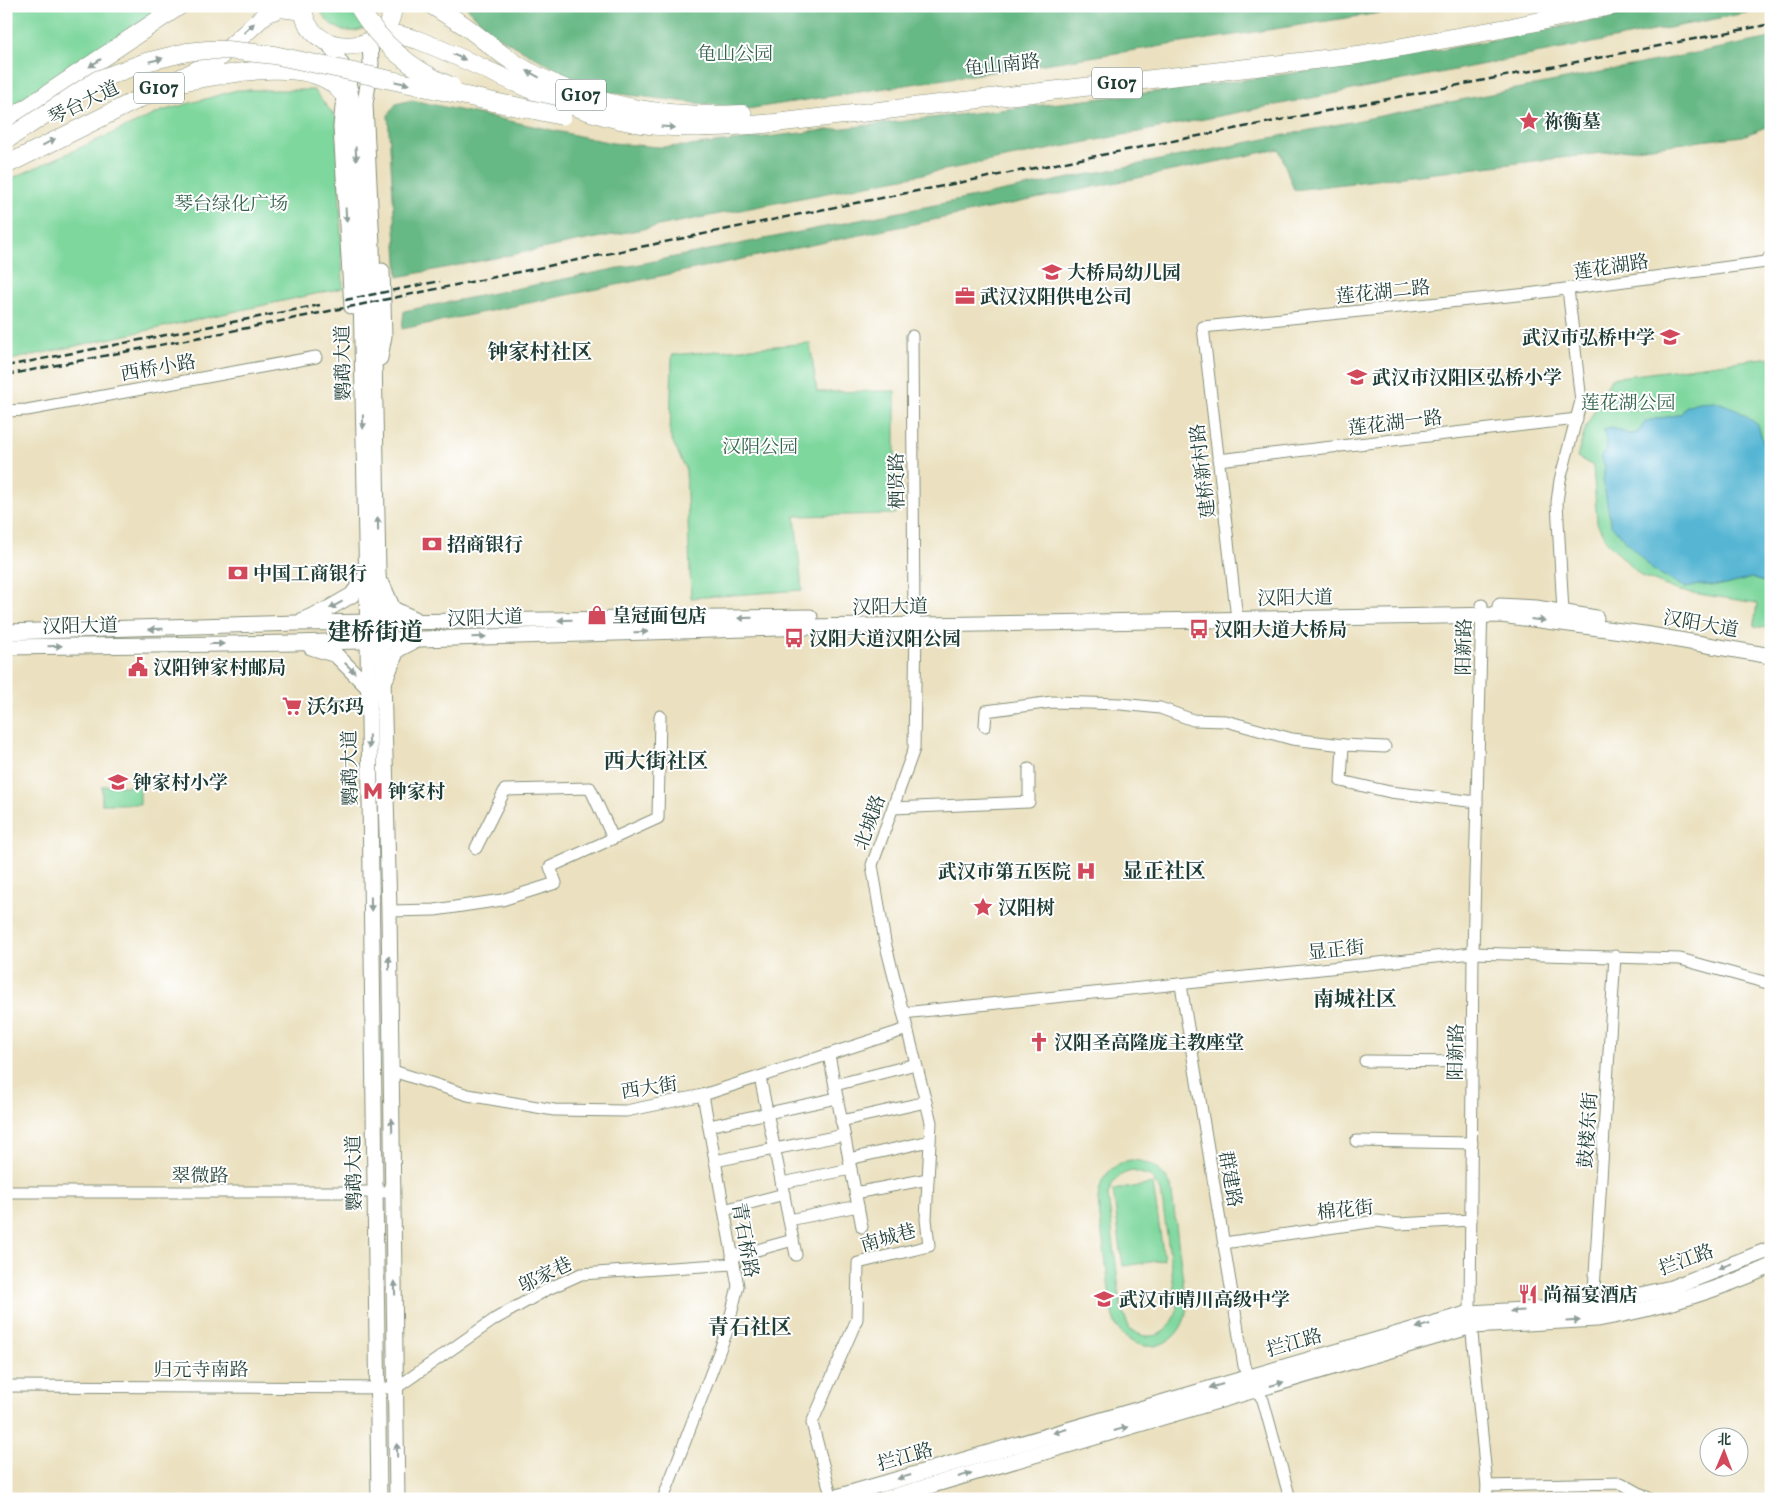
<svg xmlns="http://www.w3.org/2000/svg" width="1777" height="1505" font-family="Vollkorn,'Noto Serif SC',serif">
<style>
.green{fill:#7ed79d;stroke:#4e8a68;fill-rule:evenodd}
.forest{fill:#66b884;stroke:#427a5c}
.water{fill:#55b5d3;stroke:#3a7984}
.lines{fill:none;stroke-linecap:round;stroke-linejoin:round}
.minor-casing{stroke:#858f7a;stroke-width:13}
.major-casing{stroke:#858f7a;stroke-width:17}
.highway-casing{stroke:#858f7a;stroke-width:19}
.minor{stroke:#fff;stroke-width:11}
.major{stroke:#fff;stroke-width:15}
.highway{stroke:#fff;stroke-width:18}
.rail{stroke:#1f3d34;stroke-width:2.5;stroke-dasharray:8 4;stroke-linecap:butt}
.highway-bridge-casing{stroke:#858f7a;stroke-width:19;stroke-linecap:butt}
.highway-bridge{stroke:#fff;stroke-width:18}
.oneway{fill:#8f9e9a}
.labels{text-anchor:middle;stroke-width:4;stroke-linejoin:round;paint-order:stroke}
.shield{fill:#fff;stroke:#627771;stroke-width:1}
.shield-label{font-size:18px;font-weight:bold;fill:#1f3d34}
.park-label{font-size:19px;fill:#37644e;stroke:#fff}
.street-label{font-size:19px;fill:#1f3d34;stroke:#fff}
.poi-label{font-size:19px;font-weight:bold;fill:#1f3d34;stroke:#fff;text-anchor:start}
.quarter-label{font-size:21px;font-weight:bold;fill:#1f3d34;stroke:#fff}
.district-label{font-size:24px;font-weight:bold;fill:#1f3d34;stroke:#fff}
</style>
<rect width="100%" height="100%" fill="#fff"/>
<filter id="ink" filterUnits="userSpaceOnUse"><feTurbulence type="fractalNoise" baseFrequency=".02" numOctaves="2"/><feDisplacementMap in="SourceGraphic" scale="10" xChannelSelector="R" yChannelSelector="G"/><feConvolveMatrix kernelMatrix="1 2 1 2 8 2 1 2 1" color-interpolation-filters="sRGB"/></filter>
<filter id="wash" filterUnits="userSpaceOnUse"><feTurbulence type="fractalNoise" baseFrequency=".0096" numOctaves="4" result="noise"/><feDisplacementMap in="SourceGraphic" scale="20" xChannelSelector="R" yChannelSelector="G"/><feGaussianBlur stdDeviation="1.12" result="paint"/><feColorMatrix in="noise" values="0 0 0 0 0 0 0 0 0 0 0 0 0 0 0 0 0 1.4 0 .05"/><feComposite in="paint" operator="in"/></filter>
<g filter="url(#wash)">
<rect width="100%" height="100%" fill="#ebe1c0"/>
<!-- green -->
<g class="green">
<polygon points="6,6 164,6 6,111"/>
<path d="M 319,6 L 379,6 C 373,41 329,38 319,6 Z"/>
<polygon points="237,90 314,90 337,119 343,288 6,361 6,181 162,111"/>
<polygon points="810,343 817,392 895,391 895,514 795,516 802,590 691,598 686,470 670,436 672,355"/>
<polygon points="1771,357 1771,468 1758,425 1682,414 1646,421 1637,433 1628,434 1611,427 1604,430 1607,449 1603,481 1653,570 1686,588 1698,585 1726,585 1751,578 1771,584 1771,629 1754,626 1757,603 1679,591 1641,576 1607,542 1597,523 1593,466 1577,457 1586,427 1611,378"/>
<rect x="102" y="786" width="38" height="18"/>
<path d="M 1130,1160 C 1151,1161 1161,1168 1171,1186 L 1187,1311 C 1183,1327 1176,1339 1159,1345 C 1142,1350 1122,1340 1115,1323 C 1110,1310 1110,1295 1108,1281 C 1105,1255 1101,1228 1098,1201 C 1099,1179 1109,1166 1130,1160 ZM 1133,1171 L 1150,1176 L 1161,1191 L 1177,1310 C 1171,1334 1150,1344 1130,1329 L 1121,1308 L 1108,1195 C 1112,1181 1119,1173 1133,1171 Z"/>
<polygon points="1153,1184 1164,1260 1123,1266 1113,1190"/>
</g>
<!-- forest -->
<g class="forest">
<polygon points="466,6 1426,6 747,109 595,91 490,32"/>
<polygon points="1667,6 1771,8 398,277 388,115 396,104 412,100 612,143 659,147 689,146 1172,90 1394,59"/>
<polygon points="1771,38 1771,125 1743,136 1294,190 1279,149 402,329 404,311"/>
</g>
<!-- water -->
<polygon class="water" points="1715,401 1736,409 1758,425 1771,468 1767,478 1771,489 1771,584 1751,578 1726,585 1698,585 1686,588 1653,570 1611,525 1603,481 1605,466 1600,457 1607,449 1604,430 1610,427 1628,434 1637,433 1646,421 1681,414 1686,406 1698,402"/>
</g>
<g filter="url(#ink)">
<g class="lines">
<defs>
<g id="minor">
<polyline points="6,411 27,410 316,357"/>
<polyline points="1218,460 1577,419"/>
<polyline points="1482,605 1473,953 1470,1313 1487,1486 1486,1499"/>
<polyline points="1236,610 1203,327 1528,294 1766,262 1771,255"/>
<polyline points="1563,612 1557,502 1560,480 1581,401 1568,289"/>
<polyline points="985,726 986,711 1052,702 1121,704 1160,708 1193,720 1226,721 1292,739 1343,745 1341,781 1390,792 1477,802"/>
<polyline points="1343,745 1385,747"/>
<polyline points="893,808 1029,802 1029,769"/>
<polyline points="476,848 505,790 590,788 613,838"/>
<polyline points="389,911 435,910 502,900 556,883 550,867 658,818 660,716"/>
<path d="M 1181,985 L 1244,1366 C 1252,1377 1255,1389 1263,1400 L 1290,1499"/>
<polyline points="903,1013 1473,953 1680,959 1771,984"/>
<polyline points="829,1055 862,1227"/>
<polyline points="1365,1061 1472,1062"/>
<polyline points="390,1070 468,1095 554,1110 626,1111 703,1095 907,1029"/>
<polyline points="760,1077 796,1255"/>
<polyline points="835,1085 916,1064"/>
<polyline points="841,1121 926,1102"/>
<polyline points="709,1126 837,1098"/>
<polyline points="1356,1141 1472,1143"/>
<polyline points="849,1159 930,1141"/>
<polyline points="715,1161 844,1135"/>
<polyline points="782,1183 851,1169"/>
<polyline points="6,1192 393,1192"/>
<polyline points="855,1193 928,1179"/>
<polyline points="724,1210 784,1194"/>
<polyline points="789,1220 858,1206"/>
<polyline points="1224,1243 1377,1221 1399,1224 1471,1220"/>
<polyline points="732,1257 793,1240"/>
<polyline points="1593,1306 1615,956"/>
<polyline points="6,1386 396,1388 495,1319 548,1289 581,1274 733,1264"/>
<polyline points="1487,1486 1621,1483 1650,1499"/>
<polyline points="663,1499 727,1331 738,1286 703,1095"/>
<polyline points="832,1499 812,1423 857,1319 858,1263 929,1246 926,1219 931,1122 885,942 872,865 914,749 916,625 914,616 912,336"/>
</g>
<g id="major">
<polyline points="370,41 371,64 365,104 372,245 378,573 382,640 389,911 397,1499"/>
<polyline points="328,42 346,72 353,106 360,243 368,641 379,1499"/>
<polyline points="344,97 341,127 352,307"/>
<polyline points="380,358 384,336 382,271"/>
<polyline points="383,586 393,609 415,619"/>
<polyline points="1500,606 1536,608 1596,618"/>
<polyline points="303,620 326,610 352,595 367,574"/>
<polyline points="6,632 296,623 810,617"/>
<polyline points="6,647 295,643 808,627 1501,615 1644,634 1771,656"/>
<polyline points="311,647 336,655 369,688"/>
<polyline points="386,678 397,650 414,641"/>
<polyline points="830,1499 1470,1313 1593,1306 1671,1288 1771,1249"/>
<path d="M 885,1499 L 1472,1326 L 1597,1319 C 1656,1309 1716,1291 1771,1266"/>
</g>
<g id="highway">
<path d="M 303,6 C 305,59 390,59 393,6"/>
<path d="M 433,6 C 443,13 455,19 465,26 C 487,42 506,60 530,72 C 597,108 668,118 743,114"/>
<path d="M 379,34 L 399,35 L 418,40 C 485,66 549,104 620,120 C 671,132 723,127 775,123 L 1358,55 L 1512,27 L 1611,6"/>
<path d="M 186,81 C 225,75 297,58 332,83 C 340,88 346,99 353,106"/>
<polyline points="6,122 179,6"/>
<polyline points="6,165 215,61 267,13 281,8 303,11"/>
</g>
</defs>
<!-- minor casing -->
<use href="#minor" class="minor-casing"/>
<!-- major casing -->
<use href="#major" class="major-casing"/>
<!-- highway casing -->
<use href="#highway" class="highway-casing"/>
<!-- minor -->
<use href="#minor" class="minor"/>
<!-- major -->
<use href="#major" class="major"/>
<!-- highway -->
<use href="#highway" class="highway"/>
<!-- rail -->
<g class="rail">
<polyline points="345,300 440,281"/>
<polyline points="6,366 320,305"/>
<polyline points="6,375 247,328 825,209 1771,24"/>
</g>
<defs>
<g id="highway-bridge">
<path d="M 358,6 C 380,43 411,70 451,86"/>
<polyline points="511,105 562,116"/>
<polyline points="6,140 97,80 146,62 187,52 207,50 227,50 274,55 522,108"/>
</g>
</defs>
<!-- highway-bridge casing -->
<use href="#highway-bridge" class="highway-bridge-casing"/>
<!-- highway-bridge -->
<use href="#highway-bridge" class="highway-bridge"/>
</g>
<!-- one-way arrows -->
<defs><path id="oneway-solid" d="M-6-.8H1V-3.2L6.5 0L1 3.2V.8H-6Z" transform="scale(1.25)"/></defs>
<g class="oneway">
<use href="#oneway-solid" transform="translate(249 28) rotate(-43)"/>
<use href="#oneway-solid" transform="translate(459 57) rotate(23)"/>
<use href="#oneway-solid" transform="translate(156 60) rotate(-14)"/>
<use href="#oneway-solid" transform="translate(95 63) rotate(146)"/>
<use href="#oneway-solid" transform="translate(533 74) rotate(-152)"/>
<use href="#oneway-solid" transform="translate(402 83) rotate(12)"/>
<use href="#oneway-solid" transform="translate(668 127) rotate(4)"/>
<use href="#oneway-solid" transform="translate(49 142) rotate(-28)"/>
<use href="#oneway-solid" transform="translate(356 154) rotate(87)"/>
<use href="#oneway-solid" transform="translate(346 215) rotate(87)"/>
<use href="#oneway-solid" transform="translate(363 422) rotate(89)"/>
<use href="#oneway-solid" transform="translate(378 524) rotate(-91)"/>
<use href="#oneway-solid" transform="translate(336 605) rotate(151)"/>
<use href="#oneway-solid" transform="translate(745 618) rotate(179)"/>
<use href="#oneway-solid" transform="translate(565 620) rotate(179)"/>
<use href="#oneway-solid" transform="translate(1538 620) rotate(7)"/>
<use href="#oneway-solid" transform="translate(156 629) rotate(178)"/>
<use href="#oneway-solid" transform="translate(641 632) rotate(-2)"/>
<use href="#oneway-solid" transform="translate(479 637) rotate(-2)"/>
<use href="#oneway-solid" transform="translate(217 644)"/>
<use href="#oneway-solid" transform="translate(55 646) rotate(-1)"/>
<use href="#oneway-solid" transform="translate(350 668) rotate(45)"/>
<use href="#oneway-solid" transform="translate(369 742) rotate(89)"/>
<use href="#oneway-solid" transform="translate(371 904) rotate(89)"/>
<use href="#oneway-solid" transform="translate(389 963) rotate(-91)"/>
<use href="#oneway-solid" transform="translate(392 1125) rotate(-92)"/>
<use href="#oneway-solid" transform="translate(1725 1266) rotate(159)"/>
<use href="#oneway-solid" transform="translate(395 1288) rotate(-91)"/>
<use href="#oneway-solid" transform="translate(1517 1311) rotate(177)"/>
<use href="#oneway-solid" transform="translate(1573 1321) rotate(-4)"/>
<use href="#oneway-solid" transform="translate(1423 1326) rotate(164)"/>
<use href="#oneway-solid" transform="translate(1277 1384) rotate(-16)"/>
<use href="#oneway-solid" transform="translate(1216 1386) rotate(164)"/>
<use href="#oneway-solid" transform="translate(1121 1429) rotate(-16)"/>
<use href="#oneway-solid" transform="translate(1060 1431) rotate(164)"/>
<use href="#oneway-solid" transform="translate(397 1450) rotate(-91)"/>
<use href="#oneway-solid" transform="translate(965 1475) rotate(-16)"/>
<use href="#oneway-solid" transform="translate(904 1477) rotate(164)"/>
</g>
</g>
<!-- icons -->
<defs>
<symbol id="sight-bare" viewBox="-9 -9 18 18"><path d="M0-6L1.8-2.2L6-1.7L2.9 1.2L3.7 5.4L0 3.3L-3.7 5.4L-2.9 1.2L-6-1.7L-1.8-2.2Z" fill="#d1495b" stroke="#fff" stroke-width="2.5" paint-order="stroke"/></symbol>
<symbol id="school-bare" viewBox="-9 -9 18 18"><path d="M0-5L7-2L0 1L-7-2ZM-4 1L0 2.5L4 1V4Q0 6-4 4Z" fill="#d1495b" stroke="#fff" stroke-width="2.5" paint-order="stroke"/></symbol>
<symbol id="office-bare" viewBox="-9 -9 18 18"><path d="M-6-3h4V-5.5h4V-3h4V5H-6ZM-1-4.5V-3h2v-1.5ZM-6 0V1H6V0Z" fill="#d1495b" stroke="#fff" stroke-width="2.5" paint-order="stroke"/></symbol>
<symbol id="bank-bare" viewBox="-9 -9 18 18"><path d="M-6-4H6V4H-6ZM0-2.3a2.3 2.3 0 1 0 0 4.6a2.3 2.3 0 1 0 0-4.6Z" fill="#d1495b" stroke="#fff" stroke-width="2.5" paint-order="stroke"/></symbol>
<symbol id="shop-bare" viewBox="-9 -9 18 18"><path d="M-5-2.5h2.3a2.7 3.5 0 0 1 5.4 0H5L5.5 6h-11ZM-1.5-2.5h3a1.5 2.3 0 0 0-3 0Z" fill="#d1495b" stroke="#fff" stroke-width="2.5" paint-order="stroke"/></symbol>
<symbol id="bus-bare" viewBox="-9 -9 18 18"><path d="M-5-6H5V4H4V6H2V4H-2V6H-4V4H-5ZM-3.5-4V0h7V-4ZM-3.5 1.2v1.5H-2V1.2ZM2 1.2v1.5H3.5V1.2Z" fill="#d1495b" stroke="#fff" stroke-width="2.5" paint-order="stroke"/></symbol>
<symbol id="civic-bare" viewBox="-9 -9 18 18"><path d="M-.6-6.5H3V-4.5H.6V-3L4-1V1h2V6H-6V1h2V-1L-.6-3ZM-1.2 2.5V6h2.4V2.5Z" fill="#d1495b" stroke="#fff" stroke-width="2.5" paint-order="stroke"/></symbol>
<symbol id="supermarket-bare" viewBox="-9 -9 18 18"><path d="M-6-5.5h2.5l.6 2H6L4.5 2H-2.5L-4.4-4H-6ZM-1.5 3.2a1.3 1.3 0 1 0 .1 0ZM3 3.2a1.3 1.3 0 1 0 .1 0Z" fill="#d1495b" stroke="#fff" stroke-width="2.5" paint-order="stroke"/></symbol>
<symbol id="metro-bare" viewBox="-9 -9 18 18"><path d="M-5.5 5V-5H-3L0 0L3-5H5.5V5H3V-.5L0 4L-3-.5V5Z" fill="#d1495b" stroke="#fff" stroke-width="2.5" paint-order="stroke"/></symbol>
<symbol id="hospital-bare" viewBox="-9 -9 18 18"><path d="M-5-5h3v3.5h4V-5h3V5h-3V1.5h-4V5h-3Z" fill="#d1495b" stroke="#fff" stroke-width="2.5" paint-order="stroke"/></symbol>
<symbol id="church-bare" viewBox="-9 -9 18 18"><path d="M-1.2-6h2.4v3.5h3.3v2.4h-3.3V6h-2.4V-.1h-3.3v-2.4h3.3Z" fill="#d1495b" stroke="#fff" stroke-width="2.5" paint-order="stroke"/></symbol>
<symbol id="restaurant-bare" viewBox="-9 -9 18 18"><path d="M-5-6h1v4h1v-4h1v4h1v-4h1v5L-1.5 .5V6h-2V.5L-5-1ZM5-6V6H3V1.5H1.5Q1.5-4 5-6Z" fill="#d1495b" stroke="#fff" stroke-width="2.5" paint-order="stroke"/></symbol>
</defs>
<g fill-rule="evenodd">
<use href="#sight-bare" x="1515" y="107" width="28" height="28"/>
<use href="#school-bare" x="1038" y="258" width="28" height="28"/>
<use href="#office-bare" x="951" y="282" width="28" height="28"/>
<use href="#school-bare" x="1656" y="323" width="28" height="28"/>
<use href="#school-bare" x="1343" y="363" width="28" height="28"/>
<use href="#bank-bare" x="418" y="530" width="28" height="28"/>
<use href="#bank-bare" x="224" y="559" width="28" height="28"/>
<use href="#shop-bare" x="583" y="601" width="28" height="28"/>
<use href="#bus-bare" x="1185" y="615" width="28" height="28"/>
<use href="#bus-bare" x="780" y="624" width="28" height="28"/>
<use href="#civic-bare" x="124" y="653" width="28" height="28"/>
<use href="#supermarket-bare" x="278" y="692" width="28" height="28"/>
<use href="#school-bare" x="104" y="768" width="28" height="28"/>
<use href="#metro-bare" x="359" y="777" width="28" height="28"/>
<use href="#hospital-bare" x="1072" y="857" width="28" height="28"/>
<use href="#sight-bare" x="969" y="893" width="28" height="28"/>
<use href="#church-bare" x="1025" y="1028" width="28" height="28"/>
<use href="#restaurant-bare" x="1514" y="1280" width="28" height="28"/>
<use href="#school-bare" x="1090" y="1285" width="28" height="28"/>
</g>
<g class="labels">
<!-- shield labels -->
<g class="shield">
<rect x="1092" y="67.5" width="50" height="31" rx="4"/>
<rect x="134" y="72.5" width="50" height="31" rx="4"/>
<rect x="556" y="79.5" width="50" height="31" rx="4"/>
</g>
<g class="shield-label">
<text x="1117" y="89">G107</text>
<text x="159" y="94">G107</text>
<text x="581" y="101">G107</text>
</g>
<!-- park labels -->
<g class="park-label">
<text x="735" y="60">龟山公园</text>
<text x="231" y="210">琴台绿化广场</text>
<text x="1628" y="409">莲花湖公园</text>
<text x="760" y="453">汉阳公园</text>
</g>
<!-- street labels -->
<g class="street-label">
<text transform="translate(1002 64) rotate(-6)" y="7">龟山南路</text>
<text transform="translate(83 102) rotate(-26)" y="7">琴台大道</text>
<text transform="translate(1611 266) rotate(-9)" y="7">莲花湖路</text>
<text transform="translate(1383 291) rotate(-6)" y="7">莲花湖二路</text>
<text transform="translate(342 363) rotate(-91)" y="7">鹦鹉大道</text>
<text transform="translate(158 367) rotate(-10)" y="7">西桥小路</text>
<text transform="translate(1395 422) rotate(-7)" y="7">莲花湖一路</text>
<text transform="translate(1202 471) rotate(-97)" y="7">建桥新村路</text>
<text transform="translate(896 481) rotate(-91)" y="7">栖贤路</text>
<text transform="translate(1295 597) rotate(-1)" y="7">汉阳大道</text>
<text transform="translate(890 606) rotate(-1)" y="7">汉阳大道</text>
<text transform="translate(485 617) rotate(-2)" y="7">汉阳大道</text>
<text transform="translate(1701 623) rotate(10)" y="7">汉阳大道</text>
<text transform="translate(80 625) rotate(-1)" y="7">汉阳大道</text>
<text transform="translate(1463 647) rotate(-89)" y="7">阳新路</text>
<text transform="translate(349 768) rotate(-91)" y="7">鹦鹉大道</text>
<text transform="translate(869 822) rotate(-70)" y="7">北城路</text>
<text transform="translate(1336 949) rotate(-6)" y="7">显正街</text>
<text transform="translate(1455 1052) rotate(-89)" y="7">阳新路</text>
<text transform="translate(649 1087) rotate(-9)" y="7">西大街</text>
<text transform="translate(1587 1130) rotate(-86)" y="7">鼓楼东街</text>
<text transform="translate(353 1173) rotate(-91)" y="7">鹦鹉大道</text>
<text x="200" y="1182">翠微路</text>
<text transform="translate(1231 1179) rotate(80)" y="7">群建路</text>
<text transform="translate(1345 1209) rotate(-6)" y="7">棉花街</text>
<text transform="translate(888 1237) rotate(-16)" y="7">南城巷</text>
<text transform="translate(746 1240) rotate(80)" y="7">青石桥路</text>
<text transform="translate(1686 1259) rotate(-20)" y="7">拦江路</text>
<text transform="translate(545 1274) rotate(-26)" y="7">邬家巷</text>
<text transform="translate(1294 1342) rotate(-16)" y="7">拦江路</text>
<text x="201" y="1376">归元寺南路</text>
<text transform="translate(905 1456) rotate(-16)" y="7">拦江路</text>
</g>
<!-- poi labels -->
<g class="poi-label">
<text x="1544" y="128">祢衡墓</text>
<text x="1067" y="279">大桥局幼儿园</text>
<text x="980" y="303">武汉汉阳供电公司</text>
<text x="1655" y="344" text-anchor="end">武汉市弘桥中学</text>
<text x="1372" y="384">武汉市汉阳区弘桥小学</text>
<text x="447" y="551">招商银行</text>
<text x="253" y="580">中国工商银行</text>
<text x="612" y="622">皇冠面包店</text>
<text x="1214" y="636">汉阳大道大桥局</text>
<text x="809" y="645">汉阳大道汉阳公园</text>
<text x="153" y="674">汉阳钟家村邮局</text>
<text x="307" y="713">沃尔玛</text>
<text x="133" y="789">钟家村小学</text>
<text x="388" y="798">钟家村</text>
<text x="1071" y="878" text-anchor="end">武汉市第五医院</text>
<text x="998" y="914">汉阳树</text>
<text x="1054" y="1049">汉阳圣高隆庞主教座堂</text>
<text x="1543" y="1301">尚福宴酒店</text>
<text x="1119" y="1306">武汉市晴川高级中学</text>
</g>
<!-- quarter labels -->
<g class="quarter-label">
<text x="540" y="359">钟家村社区</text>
<text x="656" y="768">西大街社区</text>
<text x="1164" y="878">显正社区</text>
<text x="1355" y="1006">南城社区</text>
<text x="750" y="1334">青石社区</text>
</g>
<!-- district labels -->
<g class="district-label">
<text x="375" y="640">建桥街道</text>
</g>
</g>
<!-- margin -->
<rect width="1777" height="1505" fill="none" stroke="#fff" stroke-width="25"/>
<!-- north arrow -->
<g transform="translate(1724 1452) rotate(1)"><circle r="24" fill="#ffffff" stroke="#a5b1ae"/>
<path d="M0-4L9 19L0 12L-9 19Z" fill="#d1495b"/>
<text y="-8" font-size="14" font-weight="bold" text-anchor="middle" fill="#1f3d34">北</text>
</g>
</svg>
